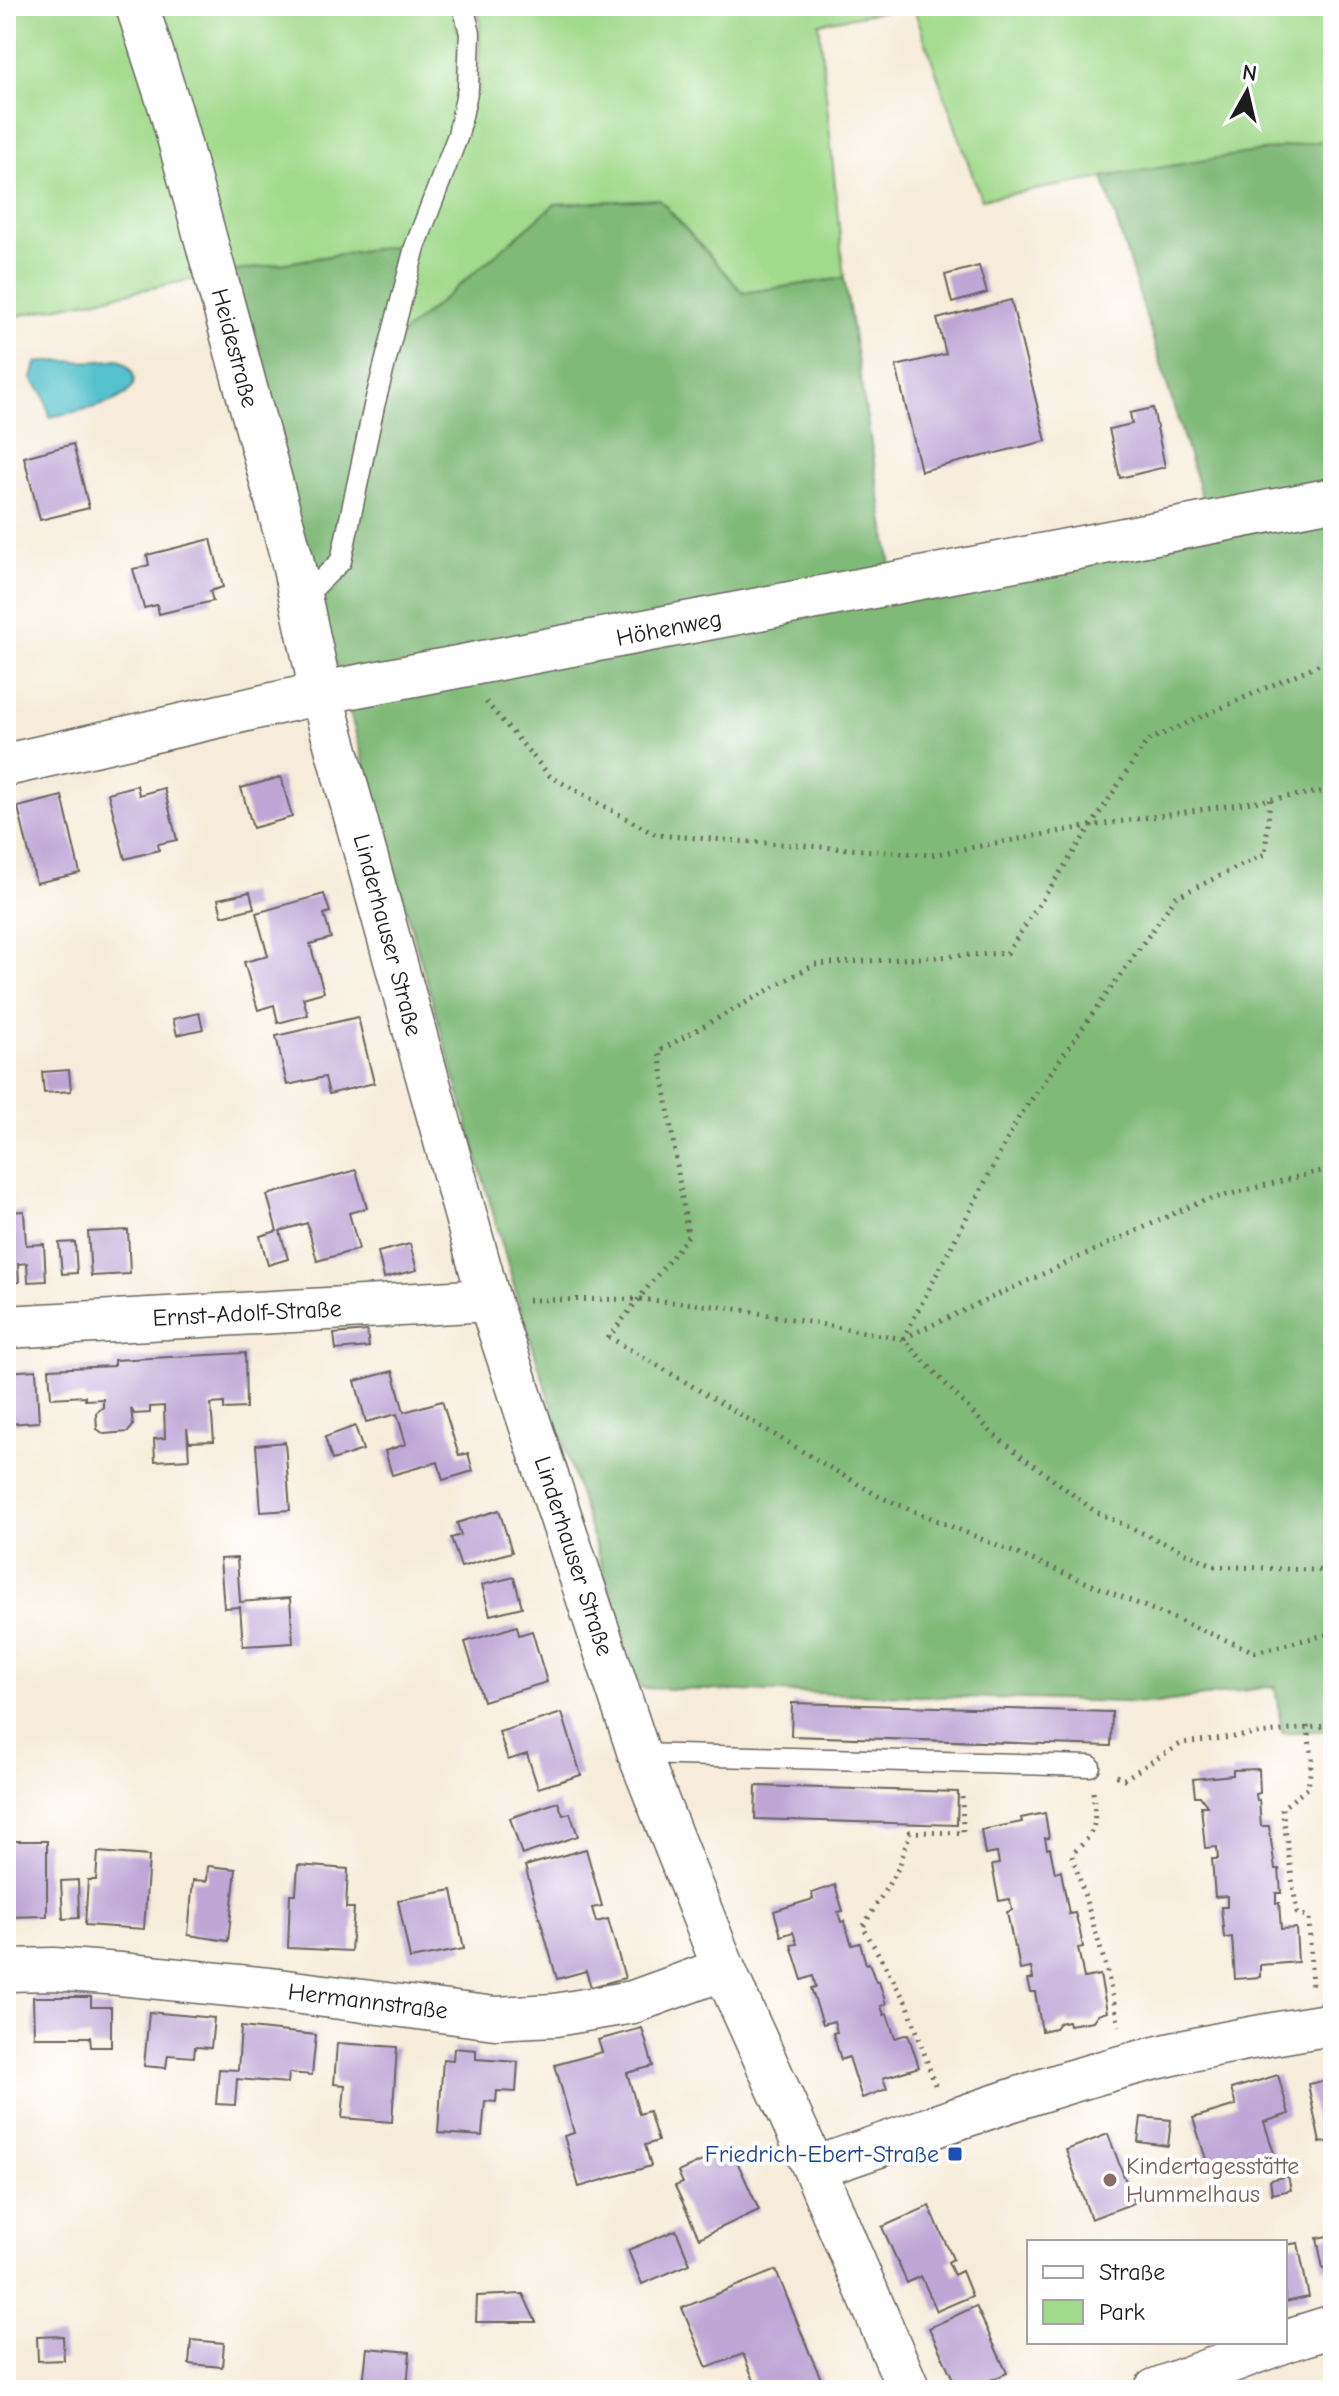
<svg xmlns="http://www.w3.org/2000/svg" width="1339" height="2396" font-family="'Comic Neue',sans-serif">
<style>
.green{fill:#a1da8c;stroke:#5e7b54;stroke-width:2}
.forest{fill:#80ba78;stroke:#4e6b4a;stroke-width:2}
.water{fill:#54c1cc;stroke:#386e74;stroke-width:2}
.building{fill:#bea6d6}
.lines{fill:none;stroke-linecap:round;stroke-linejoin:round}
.lane-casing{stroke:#68655e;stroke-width:23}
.street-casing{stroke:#68655e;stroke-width:45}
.path{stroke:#68655e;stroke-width:5;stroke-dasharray:2 6;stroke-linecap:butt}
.lane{stroke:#fff;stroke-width:20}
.street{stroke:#fff;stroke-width:42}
.transit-dot{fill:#1a4fb4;stroke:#fff;stroke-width:3}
.education-dot{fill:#8d6e63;stroke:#fff;stroke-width:3}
.labels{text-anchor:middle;stroke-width:8;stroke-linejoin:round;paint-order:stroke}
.street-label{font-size:24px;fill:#1c1c1c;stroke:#fff}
.transit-label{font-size:24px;fill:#164399;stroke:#fff;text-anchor:end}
.education-label{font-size:24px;fill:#785e54;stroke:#fff;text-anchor:start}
</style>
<rect width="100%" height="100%" fill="#fff"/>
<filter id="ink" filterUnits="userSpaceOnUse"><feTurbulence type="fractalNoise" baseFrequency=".0125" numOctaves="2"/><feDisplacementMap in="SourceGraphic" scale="16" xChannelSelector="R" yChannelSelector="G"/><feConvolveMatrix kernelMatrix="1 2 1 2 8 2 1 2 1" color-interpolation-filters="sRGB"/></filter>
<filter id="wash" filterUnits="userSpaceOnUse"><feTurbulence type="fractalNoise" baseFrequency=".006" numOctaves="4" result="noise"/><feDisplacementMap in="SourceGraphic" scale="32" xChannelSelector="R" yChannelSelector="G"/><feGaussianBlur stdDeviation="1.8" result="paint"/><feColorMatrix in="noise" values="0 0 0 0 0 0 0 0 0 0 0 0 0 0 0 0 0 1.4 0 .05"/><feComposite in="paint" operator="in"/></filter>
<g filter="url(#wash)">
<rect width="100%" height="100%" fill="#f6ecd9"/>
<!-- green -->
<g class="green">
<polygon points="6,6 453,6 458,34 456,81 478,94 480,21 475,6 913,6 819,23 844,278 743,293 659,199 555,204 387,347 403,244 224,273 6,318"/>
<polygon points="913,6 1333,6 1333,139 981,199"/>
</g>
<!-- forest -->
<polygon class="forest" points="1333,139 1333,1730 1282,1733 1275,1686 1157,1703 640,1688 516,1293 224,273 404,244 388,346 555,204 659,199 743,293 844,278 892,572 1208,517 1103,177"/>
<!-- water -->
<path class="water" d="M 118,359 C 126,363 133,369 134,379 C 136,404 69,412 50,417 L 44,395 L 32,379 L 36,363 C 63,358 89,365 118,359 Z"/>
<g id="blocks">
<!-- building -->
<g class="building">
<polygon points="979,266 987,293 952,303 945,275"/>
<polygon points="1011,300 1046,441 921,471 896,366 946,354 937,319"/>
<polygon points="1153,408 1165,467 1120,478 1109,429 1132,424 1130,413"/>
<polygon points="73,444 89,508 40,520 24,457"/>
<polygon points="211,539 223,587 210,591 213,601 159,614 157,605 144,608 133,569 149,565 147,555"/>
<polygon points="281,777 292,817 253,828 241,788"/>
<polygon points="137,785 139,795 164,788 177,840 158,844 159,850 125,859 108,793"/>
<polygon points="62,796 80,873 36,883 18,807"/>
<polygon points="6,820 15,853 6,855"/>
<polygon points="250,892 254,908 222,916 218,899"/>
<polygon points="324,894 330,912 324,914 331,938 310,944 324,992 303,998 308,1015 278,1023 274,1005 258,1010 244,962 268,956 256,913"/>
<polygon points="199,1013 203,1029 177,1035 173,1019"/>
<polygon points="358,1017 374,1083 329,1094 325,1077 287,1085 276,1036"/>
<polygon points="69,1070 71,1091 44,1093 42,1072"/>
<polygon points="356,1170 367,1208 349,1213 359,1249 317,1261 307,1223 280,1231 288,1259 268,1265 260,1236 277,1231 267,1195"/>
<polygon points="24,1211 26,1245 44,1244 46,1281 28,1282 27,1263 18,1264 19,1282 6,1283 6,1212"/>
<polygon points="128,1230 130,1274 91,1276 88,1232"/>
<polygon points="75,1242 77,1273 62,1274 59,1243"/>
<polygon points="410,1244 417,1270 384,1278 378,1252"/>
<polygon points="367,1331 369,1347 336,1350 334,1334"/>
<polygon points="245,1353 246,1408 224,1409 224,1403 211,1404 214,1441 189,1442 187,1428 189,1459 155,1461 154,1439 165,1438 164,1406 150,1407 150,1413 134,1414 131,1408 133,1426 128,1432 104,1434 97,1429 96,1413 103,1407 103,1399 85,1400 85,1396 51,1398 49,1369 114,1366 114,1360"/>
<polygon points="36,1370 39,1422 6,1424 6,1372"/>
<polygon points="393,1371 404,1412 442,1401 459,1456 468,1453 473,1471 443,1480 438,1462 392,1475 385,1451 406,1444 397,1414 366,1422 355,1381"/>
<polygon points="355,1426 363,1450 332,1460 325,1437"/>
<polygon points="285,1442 290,1510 261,1512 256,1445"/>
<polygon points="499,1510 512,1552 461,1567 451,1538 461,1535 457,1523"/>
<polygon points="237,1558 240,1602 290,1598 293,1643 243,1646 240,1607 224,1608 220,1559"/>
<polygon points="514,1577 522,1607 490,1615 482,1585"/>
<polygon points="517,1626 519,1635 532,1631 547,1682 483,1701 465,1642"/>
<polygon points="792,1703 1112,1712 1111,1746 791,1736"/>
<polygon points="562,1713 581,1775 538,1788 527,1754 508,1760 499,1732"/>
<polygon points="1259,1769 1260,1793 1256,1794 1257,1801 1259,1800 1261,1826 1269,1826 1275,1869 1279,1869 1281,1893 1276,1893 1276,1903 1279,1903 1281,1929 1296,1928 1298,1962 1260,1965 1260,1977 1235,1979 1232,1937 1224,1938 1221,1907 1227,1907 1227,1896 1215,1897 1212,1859 1218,1859 1217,1847 1205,1848 1201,1806 1207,1806 1200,1796 1195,1796 1193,1779 1233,1775 1233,1770"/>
<polygon points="756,1786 958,1792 957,1825 755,1819"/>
<polygon points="558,1802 563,1815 570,1813 578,1836 522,1855 510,1818"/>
<polygon points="1045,1813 1049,1838 1045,1838 1047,1849 1050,1848 1055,1873 1061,1871 1069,1914 1075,1913 1079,1927 1083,1947 1078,1948 1084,1978 1100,1975 1107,2012 1097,2015 1093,2021 1069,2025 1068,2021 1059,2023 1055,2028 1042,2031 1035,1992 1030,1992 1027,1980 1033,1979 1031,1968 1020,1970 1016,1947 1014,1947 1007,1912 1012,1910 1010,1899 999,1901 992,1865 999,1864 997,1853 985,1855 981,1830 1022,1822 1021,1818"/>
<polygon points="6,1841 47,1841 47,1916 6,1917"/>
<polygon points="586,1849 602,1906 592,1908 596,1922 608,1919 625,1978 591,1987 586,1971 557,1979 525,1866"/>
<polygon points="98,1852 149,1856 144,1929 85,1925 88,1880 96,1880"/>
<polygon points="298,1865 348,1869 346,1908 354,1908 351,1951 288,1948 290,1894 296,1894"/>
<polygon points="208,1866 236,1869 228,1941 188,1935 193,1880 207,1881"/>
<polygon points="78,1880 79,1918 63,1919 61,1881"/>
<polygon points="835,1885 843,1911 838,1912 841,1922 844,1921 852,1945 860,1943 866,1964 869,1963 876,1982 879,1982 886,2004 881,2006 884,2015 887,2014 895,2038 908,2034 919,2067 883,2078 887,2089 862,2098 849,2057 841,2060 833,2033 837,2032 834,2021 823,2024 811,1988 816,1987 813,1976 802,1980 791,1945 797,1944 793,1932 781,1936 774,1911 813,1899 812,1893"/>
<polygon points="452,1890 464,1949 410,1959 398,1900"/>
<polygon points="33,1997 91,1997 91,2007 111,2007 111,2047 91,2047 90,2037 34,2037"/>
<polygon points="149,2012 214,2018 211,2048 195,2047 194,2057 168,2055 166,2068 144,2066"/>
<polygon points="241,2027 316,2035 312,2075 289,2073 288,2083 237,2079 235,2105 216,2104 219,2069 238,2070"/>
<polygon points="642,2028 653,2066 627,2073 639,2114 649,2111 658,2141 645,2145 651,2166 579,2187 564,2136 574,2133 555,2065 602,2052 598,2040"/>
<polygon points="337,2043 397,2047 392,2122 342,2118 345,2085 334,2084"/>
<polygon points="454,2048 476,2050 476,2059 518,2062 516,2092 497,2091 496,2102 485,2101 482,2136 438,2133 443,2059 453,2060"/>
<polygon points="1278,2075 1289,2114 1264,2122 1274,2153 1210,2172 1193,2118 1236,2105 1231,2089"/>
<polygon points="1333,2079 1333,2141 1320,2143 1308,2084"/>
<polygon points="1141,2117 1171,2120 1168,2146 1138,2142"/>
<polygon points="1108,2134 1134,2203 1091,2219 1066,2150"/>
<polygon points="731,2148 759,2210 699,2238 675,2186 683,2183 678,2172"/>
<polygon points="1288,2176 1291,2190 1272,2194 1270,2180"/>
<polygon points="929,2206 953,2259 948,2262 954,2275 962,2271 972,2296 937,2311 921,2276 907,2283 882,2227"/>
<polygon points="676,2230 690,2264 642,2284 628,2250"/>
<polygon points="1333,2235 1333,2267 1323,2269 1317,2238"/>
<polygon points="1298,2243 1309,2297 1285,2302 1285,2245"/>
<polygon points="776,2270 810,2354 826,2390 758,2390 743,2354 707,2368 682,2308"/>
<polygon points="523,2294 536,2322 476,2322 477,2296"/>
<polygon points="976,2306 1007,2373 969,2390 958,2390 929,2328"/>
<polygon points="63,2336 64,2360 38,2361 37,2337"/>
<polygon points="191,2340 224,2343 222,2367 189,2364"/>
<polygon points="367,2348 410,2352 407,2388 363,2384"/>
<polygon points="1321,2383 1333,2385 1333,2390 1320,2390"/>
<polygon points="226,2385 246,2387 246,2390 226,2390"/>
</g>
</g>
</g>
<g filter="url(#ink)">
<use href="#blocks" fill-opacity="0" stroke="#68655e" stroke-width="2"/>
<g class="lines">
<defs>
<g id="lane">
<polyline points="301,600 341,561 374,406 415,247 458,135 468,88 470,33 463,6"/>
<polyline points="639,1754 1090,1766"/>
</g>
<g id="street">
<polyline points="137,6 171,111 263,451 292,559 321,693 489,1300 639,1754 724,1969 814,2168 909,2390"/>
<polyline points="6,765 321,693 1333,499"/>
<polyline points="6,1327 489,1300"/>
<polyline points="6,1970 54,1969 120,1974 278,1990 495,2018 555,2015 633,2002 724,1969"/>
<path d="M 814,2168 C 929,2130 1046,2084 1164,2056 C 1220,2043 1276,2033 1333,2024"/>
<polyline points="1285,2341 1333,2326"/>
<polyline points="1155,2390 1283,2342"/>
</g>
</defs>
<!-- lane casing -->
<use href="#lane" class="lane-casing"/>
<!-- street casing -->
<use href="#street" class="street-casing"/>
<!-- path -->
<g class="path">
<polyline points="1333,658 1147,741 1007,953 815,964 659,1051 688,1236 609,1337 880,1497 1255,1652 1333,1633"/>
<polyline points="486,702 550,776 656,835 931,855 1090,826 1333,790"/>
<polyline points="528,1300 640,1299 725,1307 903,1339 994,1435 1096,1512 1215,1566 1333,1571"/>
<polyline points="904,1338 1199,1202 1333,1168"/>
<polyline points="903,1339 1019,1117 1176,897 1265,854 1270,799"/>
<polyline points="1307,1726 1312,1758 1308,1788 1282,1808 1297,1913 1309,1917 1312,1990"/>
<polyline points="1116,1776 1124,1779 1182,1743 1333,1725"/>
<path d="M 1093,1792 C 1096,1825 1098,1831 1072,1854 L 1106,1967 L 1119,2026"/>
<polyline points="935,2085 908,2006 863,1927 899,1867 910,1832 963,1833 962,1792"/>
</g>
<!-- lane -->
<use href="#lane" class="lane"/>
<!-- street -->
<use href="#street" class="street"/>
</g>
</g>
<!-- markers -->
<rect class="transit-dot" x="947" y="2146" width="16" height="16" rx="4"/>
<circle class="education-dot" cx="1110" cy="2180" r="8"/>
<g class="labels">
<!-- street labels -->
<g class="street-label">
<text transform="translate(235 348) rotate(75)" y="8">Heidestraße</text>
<text transform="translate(669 628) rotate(-11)" y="8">Höhenweg</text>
<text transform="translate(388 935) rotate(75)" y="8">Linderhauser Straße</text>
<text transform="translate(247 1313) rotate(-3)" y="8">Ernst-Adolf-Straße</text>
<text transform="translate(574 1556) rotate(72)" y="8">Linderhauser Straße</text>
<text transform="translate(368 2001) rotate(7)" y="8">Hermannstraße</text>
</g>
<!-- transit labels -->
<g class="transit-label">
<text x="939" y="2162">Friedrich-Ebert-Straße</text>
</g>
<!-- education labels -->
<g class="education-label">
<text x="1126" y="2174">Kindertagesstätte<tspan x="1126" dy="28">Hummelhaus</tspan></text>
</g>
</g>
<!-- margin -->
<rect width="1339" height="2396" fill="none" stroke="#fff" stroke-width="32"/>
<!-- legend -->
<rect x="1027" y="2240" width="260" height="104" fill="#ffffff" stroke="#a4a4a4" stroke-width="2"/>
<rect x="1043" y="2266" width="40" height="12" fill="#ffffff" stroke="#a4a4a4" stroke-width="2"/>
<text x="1099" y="2280" font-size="24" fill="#1c1c1c">Straße</text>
<rect x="1043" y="2300" width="40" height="24" fill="#a1da8c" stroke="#a4a4a4" stroke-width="2"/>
<text x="1099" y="2320" font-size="24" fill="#1c1c1c">Park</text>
<!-- north arrow -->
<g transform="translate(1247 92) rotate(8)" stroke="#ffffff" stroke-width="6" paint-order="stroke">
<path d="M0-6L14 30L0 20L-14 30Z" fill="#1c1c1c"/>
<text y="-12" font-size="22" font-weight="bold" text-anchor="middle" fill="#1c1c1c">N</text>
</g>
</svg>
